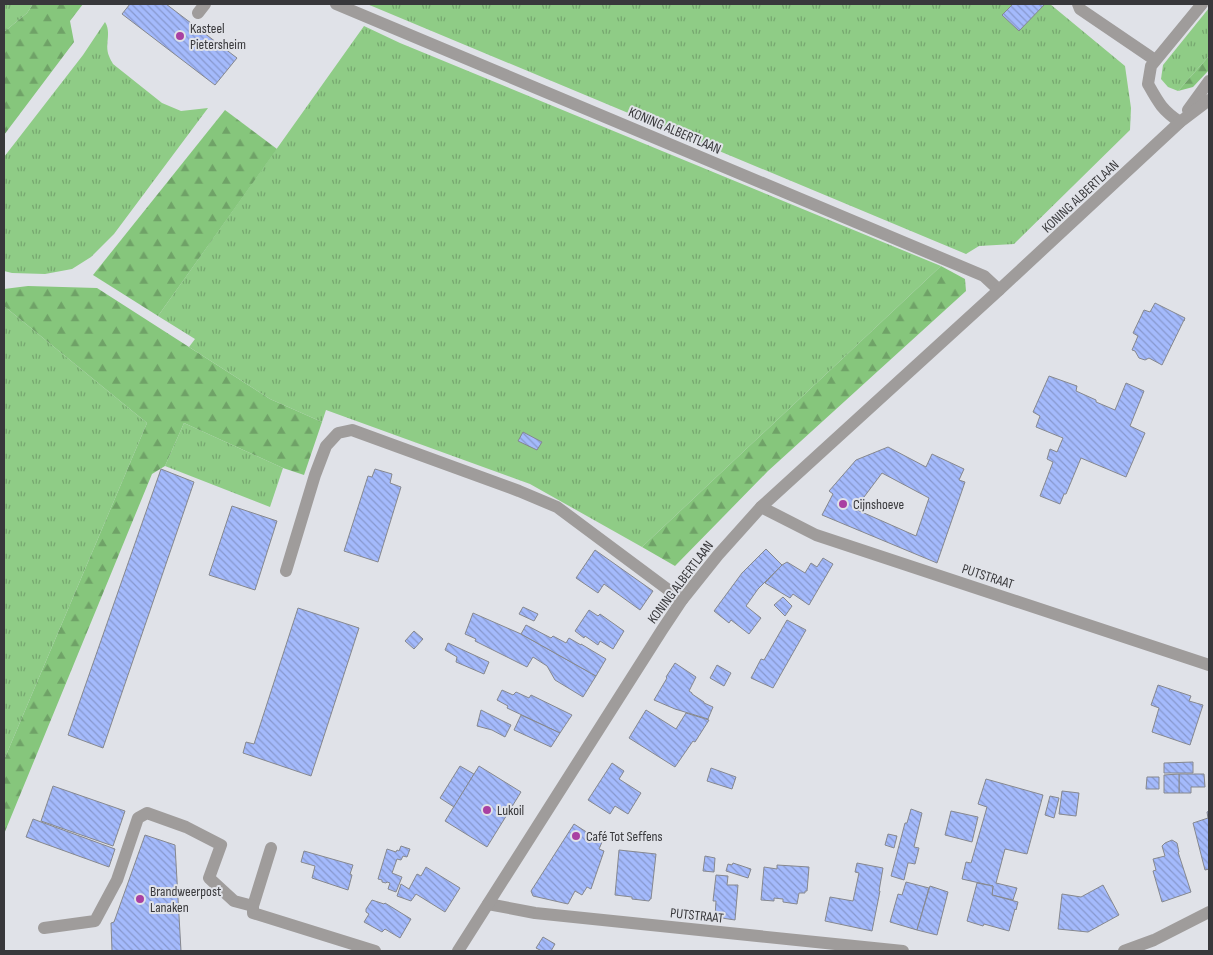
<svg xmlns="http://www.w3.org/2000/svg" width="1213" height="955" font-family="'Sofia Sans Condensed',sans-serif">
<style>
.grass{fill:url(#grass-tufts)}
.forest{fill:url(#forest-firs)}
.building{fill:url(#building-back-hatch);stroke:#86888e;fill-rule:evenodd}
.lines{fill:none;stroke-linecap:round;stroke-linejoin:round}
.minor{stroke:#9f9c9b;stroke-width:12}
.poi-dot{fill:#a940a2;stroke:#e0e2e8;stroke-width:2}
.labels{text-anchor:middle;stroke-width:4;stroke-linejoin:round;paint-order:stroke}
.poi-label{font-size:14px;fill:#38383b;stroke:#e0e2e8;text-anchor:start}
.street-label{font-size:14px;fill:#38383b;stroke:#e0e2e8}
</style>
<defs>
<pattern id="grass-tufts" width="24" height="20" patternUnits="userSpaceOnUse" patternTransform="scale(1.25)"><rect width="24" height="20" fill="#8fcc86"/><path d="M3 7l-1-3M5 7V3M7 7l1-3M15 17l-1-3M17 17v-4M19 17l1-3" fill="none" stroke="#76a76f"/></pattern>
<pattern id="forest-firs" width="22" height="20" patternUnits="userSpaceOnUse" patternTransform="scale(1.25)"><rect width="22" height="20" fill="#86c67c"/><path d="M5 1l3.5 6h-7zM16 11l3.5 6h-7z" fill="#6fa267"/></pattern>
<pattern id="building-back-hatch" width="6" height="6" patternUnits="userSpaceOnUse" patternTransform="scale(1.25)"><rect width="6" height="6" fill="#a4bafc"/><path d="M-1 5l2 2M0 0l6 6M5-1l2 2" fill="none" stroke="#8798cd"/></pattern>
</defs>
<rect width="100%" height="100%" fill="#e0e2e8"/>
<!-- grass -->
<g class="grass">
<polygon points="4,4 33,4 27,13 4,32"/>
<polygon points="367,4 1050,4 1125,66 1131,108 1130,130 1014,244 979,246 966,254"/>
<polygon points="1209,8 1209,56 1178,91 1168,87 1161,79 1163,65"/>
<path d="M 105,22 C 112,33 104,45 109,56 C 110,59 112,62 113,64 L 162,103 L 181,111 L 208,108 L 114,234 L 91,257 L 72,269 L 45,274 L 12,273 L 4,271 L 4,157 L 83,55 Z"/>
<polygon points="364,26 400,43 941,266 642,547 530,484 326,410 322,422 270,399 189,347 195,339 158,316"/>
<polygon points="4,306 147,423 4,760"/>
<polygon points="184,423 283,468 270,507 165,466"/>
</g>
<!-- forest -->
<g class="forest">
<polygon points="33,4 83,4 70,21 74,42 4,135 4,32 27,13"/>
<polygon points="1209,56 1209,70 1193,87 1178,91"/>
<polygon points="225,110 277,149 158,316 93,275"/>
<polygon points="941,266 965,279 966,291 768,471 675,566 642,547"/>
<polygon points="28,286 97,288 270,399 322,422 304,475 283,468 184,423 165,466 152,474 4,834 4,760 147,423 4,306 4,289"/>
</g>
<!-- building -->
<g class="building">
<polygon points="130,4 166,4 237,58 215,85 122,14"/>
<polygon points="1013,4 1045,4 1019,31 1002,15"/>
<polygon points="1155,303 1185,318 1184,320 1185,320 1184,320 1162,365 1149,358 1145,360 1139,358 1135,351 1132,350 1138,336 1133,333 1144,310 1150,312"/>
<polygon points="1049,376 1077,386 1076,391 1096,400 1096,402 1115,410 1126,383 1144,391 1130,426 1145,433 1126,477 1081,458 1066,494 1064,494 1060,504 1040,496 1053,462 1047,459 1050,449 1057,452 1063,438 1036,427 1040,416 1033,412"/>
<polygon points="523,432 542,442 537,450 518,441"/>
<path d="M 888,447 L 926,467 L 932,454 L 964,469 L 959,480 L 965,482 L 937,563 L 822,515 L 833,494 L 829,491 L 856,460 ZM 882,473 L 929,498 L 916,536 L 855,509 Z"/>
<polygon points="161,469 194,482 103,748 68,735"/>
<polygon points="375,469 392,474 390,483 401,487 378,562 344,551 368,476 372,477"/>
<polygon points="232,506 277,521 255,590 209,575"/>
<polygon points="766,549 782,565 758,589 746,606 761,618 749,634 731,620 729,623 714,611 742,573"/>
<polygon points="595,550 653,591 640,610 604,584 598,593 576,578"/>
<polygon points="823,558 833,564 809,605 793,594 790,598 765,583 782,565 787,562 805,573 811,563 817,567"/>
<polygon points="783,597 792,606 785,616 774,605"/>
<polygon points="523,607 538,614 534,621 519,614"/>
<polygon points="298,608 359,628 311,776 243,753 246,742 254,744"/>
<polygon points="589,610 598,616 600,614 624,631 613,649 600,641 598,645 585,636 584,638 575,631"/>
<polygon points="473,613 521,634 596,676 583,697 555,680 547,666 533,657 527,667 475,641 476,639 465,634"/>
<polygon points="787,620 806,630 773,688 751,678 761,659 764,660"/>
<polygon points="526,625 551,638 553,636 566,643 569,638 581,645 581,644 606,659 596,676 521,634"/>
<polygon points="414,631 423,639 414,649 405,641"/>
<polygon points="448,643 489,662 484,674 456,662 457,657 445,650"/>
<polygon points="675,663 696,677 689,691 692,693 692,694 704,702 704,703 713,707 708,719 675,709 654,700 667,678 666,677"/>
<polygon points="717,665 731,673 724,686 710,678"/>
<polygon points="1158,685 1191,696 1189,701 1203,705 1190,745 1152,732 1159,708 1151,705"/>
<polygon points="502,690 513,695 516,692 529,698 531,695 572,715 560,733 507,708 508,706 497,700"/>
<polygon points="481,710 511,725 505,737 492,730 477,726"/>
<polygon points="646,710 676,729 686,713 709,720 695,742 693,741 675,767 629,738"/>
<polygon points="521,715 560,733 551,747 514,730"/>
<polygon points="1193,762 1193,773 1164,773 1164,763"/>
<polygon points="612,763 624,771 619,779 641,793 628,814 615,806 610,814 588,800"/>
<polygon points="460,766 474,774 454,807 440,798"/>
<polygon points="479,766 521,792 487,847 445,821"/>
<polygon points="711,768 736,777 732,789 707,781"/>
<polygon points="1179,774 1204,774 1205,787 1191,787 1191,793 1179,793"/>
<polygon points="1179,774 1179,793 1164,793 1164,775"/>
<polygon points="1147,777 1159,777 1159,789 1146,789"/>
<polygon points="986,779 1043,795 1027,854 1005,849 996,883 1017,888 1013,900 992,895 993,886 962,879 966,862 971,863 987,807 978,804"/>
<polygon points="53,786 125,811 113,846 41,821"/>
<polygon points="1062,791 1079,793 1076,816 1059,814"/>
<polygon points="1050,796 1059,798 1054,818 1045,815"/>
<polygon points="911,809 922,813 914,847 919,848 915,864 910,863 908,863 904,880 891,876 905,823 907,823"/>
<polygon points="951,811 978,817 972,842 945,835"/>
<polygon points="1209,811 1209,869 1205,870 1193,823 1208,818 1207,812"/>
<polygon points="33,819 115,849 109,867 26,837"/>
<polygon points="574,824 602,842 599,849 604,851 591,889 587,887 582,895 575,891 568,904 533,896 531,891"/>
<polygon points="888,834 897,836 894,848 885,845"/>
<polygon points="145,835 175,845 181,951 112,951 111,923 114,922"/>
<polygon points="1172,840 1177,843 1179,852 1178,852 1191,892 1162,902 1153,871 1156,870 1153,859 1165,856 1162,846 1165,843"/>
<polygon points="401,846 410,849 407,857 403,856 401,860 397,859 392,873 402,877 396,892 388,889 390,883 387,882 386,883 382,882 382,880 378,879 387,849 396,852 397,850 399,851"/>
<polygon points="619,850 656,854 651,899 650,899 649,901 632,899 632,897 615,895"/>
<polygon points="304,851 353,865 350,874 352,875 348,890 312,878 315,866 301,862"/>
<polygon points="705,856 715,858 714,872 703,871"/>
<polygon points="733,863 751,869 748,878 726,871 728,864 732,865"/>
<polygon points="857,863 883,868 879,891 880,891 872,931 825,921 830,897 853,901 859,873 855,872"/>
<polygon points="777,865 809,867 807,891 805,891 805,893 799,893 797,904 783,902 783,899 774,898 774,901 761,900 764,867 777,869"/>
<polygon points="426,867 460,888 445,912 416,894 411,901 397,896 401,884 409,889 417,874 421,876"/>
<polygon points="716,875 728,876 727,885 738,885 735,920 715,917 716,901 713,901"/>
<polygon points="906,882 929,888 917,930 890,922 898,894 902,895"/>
<polygon points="977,883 993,886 992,895 1018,902 1016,910 1015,909 1009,931 984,924 983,926 967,921"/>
<polygon points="1103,885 1119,915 1088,932 1058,929 1062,894 1081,897"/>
<polygon points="930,886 948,892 937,935 917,930"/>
<polygon points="372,900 384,904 385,903 411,919 400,938 385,929 382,932 364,922 369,914 366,912 366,909"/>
<polygon points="543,937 555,944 551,951 542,951 536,948"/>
</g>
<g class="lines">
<!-- minor -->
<g class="minor">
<polyline points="336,4 984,276 999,290"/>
<polyline points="1078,4 1080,9 1155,60"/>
<polyline points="198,13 205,4"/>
<polyline points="1188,110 1209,81"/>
<path d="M 1180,122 C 1162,110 1158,102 1148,84 L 1151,66 L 1202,4"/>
<polyline points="761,507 816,535 1209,665"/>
<polyline points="286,571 315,475 326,446 338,433 352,430 519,491 557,507 682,600"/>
<polyline points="271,848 253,906 253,913 375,951"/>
<polyline points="488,904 535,913 903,951"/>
<polyline points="44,928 95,921 117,880 138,818 147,813 186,827 221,845 209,878 234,901 253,906"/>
<polyline points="458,951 662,630 682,600 718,555 761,507 999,290 1180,122 1209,100"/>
<polyline points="1124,951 1154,940 1209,912"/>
</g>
</g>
<!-- markers -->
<g class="poi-dot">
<circle cx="180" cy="36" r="5"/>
<circle cx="843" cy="504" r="5"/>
<circle cx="487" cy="810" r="5"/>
<circle cx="576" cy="836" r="5"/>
<circle cx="140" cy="899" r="5"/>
</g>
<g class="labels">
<!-- poi labels -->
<g class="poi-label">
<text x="190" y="33">Kasteel<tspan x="190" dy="16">Pietersheim</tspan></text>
<text x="853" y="509">Cijnshoeve</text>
<text x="497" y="815">Lukoil</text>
<text x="586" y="841">Café Tot Seffens</text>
<text x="150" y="896">Brandweerpost<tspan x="150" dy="16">Lanaken</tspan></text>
</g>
<!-- street labels -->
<g class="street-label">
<text transform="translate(675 130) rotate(23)" y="5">KONING ALBERTLAAN</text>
<text transform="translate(1080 196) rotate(-43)" y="5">KONING ALBERTLAAN</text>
<text transform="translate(988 576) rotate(18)" y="5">PUTSTRAAT</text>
<text transform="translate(680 582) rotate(-53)" y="5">KONING ALBERTLAAN</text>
<text transform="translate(697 915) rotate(6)" y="5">PUTSTRAAT</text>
</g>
</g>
<!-- border -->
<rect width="1213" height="955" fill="none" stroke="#38383b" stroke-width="10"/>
</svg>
